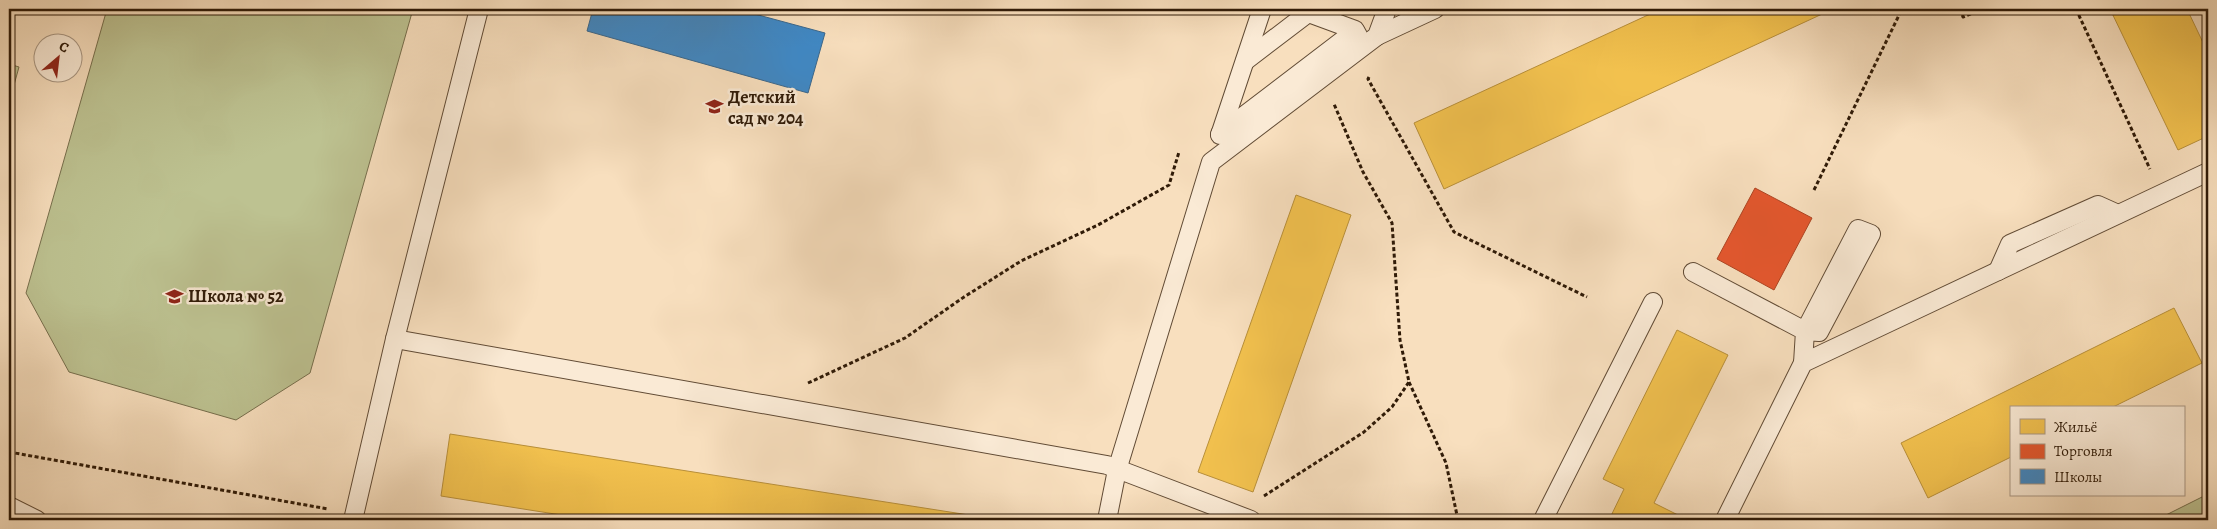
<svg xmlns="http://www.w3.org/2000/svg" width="2217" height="529" font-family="Alegreya,serif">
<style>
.green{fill:#bdc291;stroke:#766e4c}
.homes{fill:#f2c14e;stroke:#b88f39}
.shops{fill:#e4572e;stroke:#ae4522}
.schools{fill:#3f88c5;stroke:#3a678c}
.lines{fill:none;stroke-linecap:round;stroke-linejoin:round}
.service-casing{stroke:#614b35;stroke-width:20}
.path{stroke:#2f1a07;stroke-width:3;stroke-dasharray:4 2.5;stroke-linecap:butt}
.service{stroke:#faead5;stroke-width:18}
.labels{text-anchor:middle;stroke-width:5;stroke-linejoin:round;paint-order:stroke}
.poi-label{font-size:18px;font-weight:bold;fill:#2f1a07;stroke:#faead5;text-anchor:start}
</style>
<rect width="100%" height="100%" fill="#f8dfbe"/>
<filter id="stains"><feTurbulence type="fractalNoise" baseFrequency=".004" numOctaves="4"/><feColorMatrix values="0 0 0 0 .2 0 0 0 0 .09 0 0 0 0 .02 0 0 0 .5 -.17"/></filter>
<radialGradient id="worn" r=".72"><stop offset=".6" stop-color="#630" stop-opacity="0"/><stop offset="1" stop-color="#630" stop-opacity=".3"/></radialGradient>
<!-- green -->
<g class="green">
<polygon points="107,9 413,9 310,373 236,420 69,372 26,293"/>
<polygon points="9,64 19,67 9,103"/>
<polygon points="2208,494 2208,520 2156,520"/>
</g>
<!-- homes -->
<g class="homes">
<polygon points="1661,9 1833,9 1444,189 1414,123"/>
<polygon points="2110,9 2187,9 2208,53 2208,136 2178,150"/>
<polygon points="1296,195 1351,215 1253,492 1198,472"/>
<polygon points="2174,308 2202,363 2111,408 2011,408 2011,457 1928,498 1901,443"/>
<polygon points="1677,330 1728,355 1654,503 1678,515 1675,520 1609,520 1624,489 1603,479"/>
<polygon points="450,434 1001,520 593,520 441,496"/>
</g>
<!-- shops -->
<polygon class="shops" points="1755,188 1812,218 1774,290 1717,259"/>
<!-- schools -->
<polygon class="schools" points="593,9 736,9 825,33 808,93 587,31"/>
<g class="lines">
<defs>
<g id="service">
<polyline points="1298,9 1355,30 1360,39"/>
<polyline points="1377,36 1435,9"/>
<polyline points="1245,61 1308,13"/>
<polyline points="1220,134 1355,31"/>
<polyline points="1220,135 1262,9"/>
<polyline points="1998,271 2010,244 2098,205 2118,214"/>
<polyline points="1693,272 1805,331 1819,332 1871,234 1858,229 1805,331 1803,363"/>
<polyline points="395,339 1107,465 1251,520"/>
<polyline points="9,506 37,520"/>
<polyline points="353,520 395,339 479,9"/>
<polyline points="1107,520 1117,470 1211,162 1377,36 1387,9"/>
<polyline points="1543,520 1653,302"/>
<polyline points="1725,520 1803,363 2208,172"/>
</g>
</defs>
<!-- service casing -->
<use href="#service" class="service-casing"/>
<!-- path -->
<g class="path">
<polyline points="1960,9 1963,17 1983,9"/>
<polyline points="2076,9 2150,169"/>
<polyline points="1369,77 1368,79 1454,232 1587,297"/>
<polyline points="1814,190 1902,9"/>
<polyline points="1409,382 1446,463 1458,520"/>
<polyline points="808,383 905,338 964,297 1021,261 1098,225 1169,185 1179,152"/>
<polyline points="9,452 328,509"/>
<polyline points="1264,496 1364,432 1392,407 1409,382 1400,340 1392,223 1363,172 1334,104"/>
<polyline points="381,518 395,520"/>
</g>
<!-- service -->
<use href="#service" class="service"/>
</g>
<!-- icons -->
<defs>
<symbol id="school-bare" viewBox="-9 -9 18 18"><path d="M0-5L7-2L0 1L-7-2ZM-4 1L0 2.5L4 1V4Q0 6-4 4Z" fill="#8f2418" stroke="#faead5" stroke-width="2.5" paint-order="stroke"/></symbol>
</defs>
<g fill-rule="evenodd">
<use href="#school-bare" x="702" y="94" width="25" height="25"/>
<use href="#school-bare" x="162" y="284" width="25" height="25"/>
</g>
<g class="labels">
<!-- poi labels -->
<g class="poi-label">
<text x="728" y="103">Детский<tspan x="728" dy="21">сад № 204</tspan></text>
<text x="188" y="302">Школа № 52</text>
</g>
</g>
<!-- margin -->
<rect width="2217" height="529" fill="none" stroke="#f8dfbe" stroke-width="30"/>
<rect x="10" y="10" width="2197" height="509" fill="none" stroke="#2f1a07" stroke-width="2.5"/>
<rect x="15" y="15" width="2187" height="499" fill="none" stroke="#2f1a07"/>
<!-- legend -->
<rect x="2010" y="406" width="175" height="90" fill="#faead5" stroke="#a99783"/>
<rect x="2020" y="419" width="25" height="15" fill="#f2c14e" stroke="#a99783"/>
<text x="2054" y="432" font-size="15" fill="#2f1a07">Жильё</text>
<rect x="2020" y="444" width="25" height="15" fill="#e4572e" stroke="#a99783"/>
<text x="2054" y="456" font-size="15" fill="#2f1a07">Торговля</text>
<rect x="2020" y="469" width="25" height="15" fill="#3f88c5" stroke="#a99783"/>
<text x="2054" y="482" font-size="15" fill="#2f1a07">Школы</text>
<!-- north arrow -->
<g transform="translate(58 58) rotate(28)"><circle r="24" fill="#faead5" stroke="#a99783"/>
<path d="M0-4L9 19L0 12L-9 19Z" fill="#8f2418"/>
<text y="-8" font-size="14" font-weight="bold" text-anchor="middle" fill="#2f1a07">С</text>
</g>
<rect width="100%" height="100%" filter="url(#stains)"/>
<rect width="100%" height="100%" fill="url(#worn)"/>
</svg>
